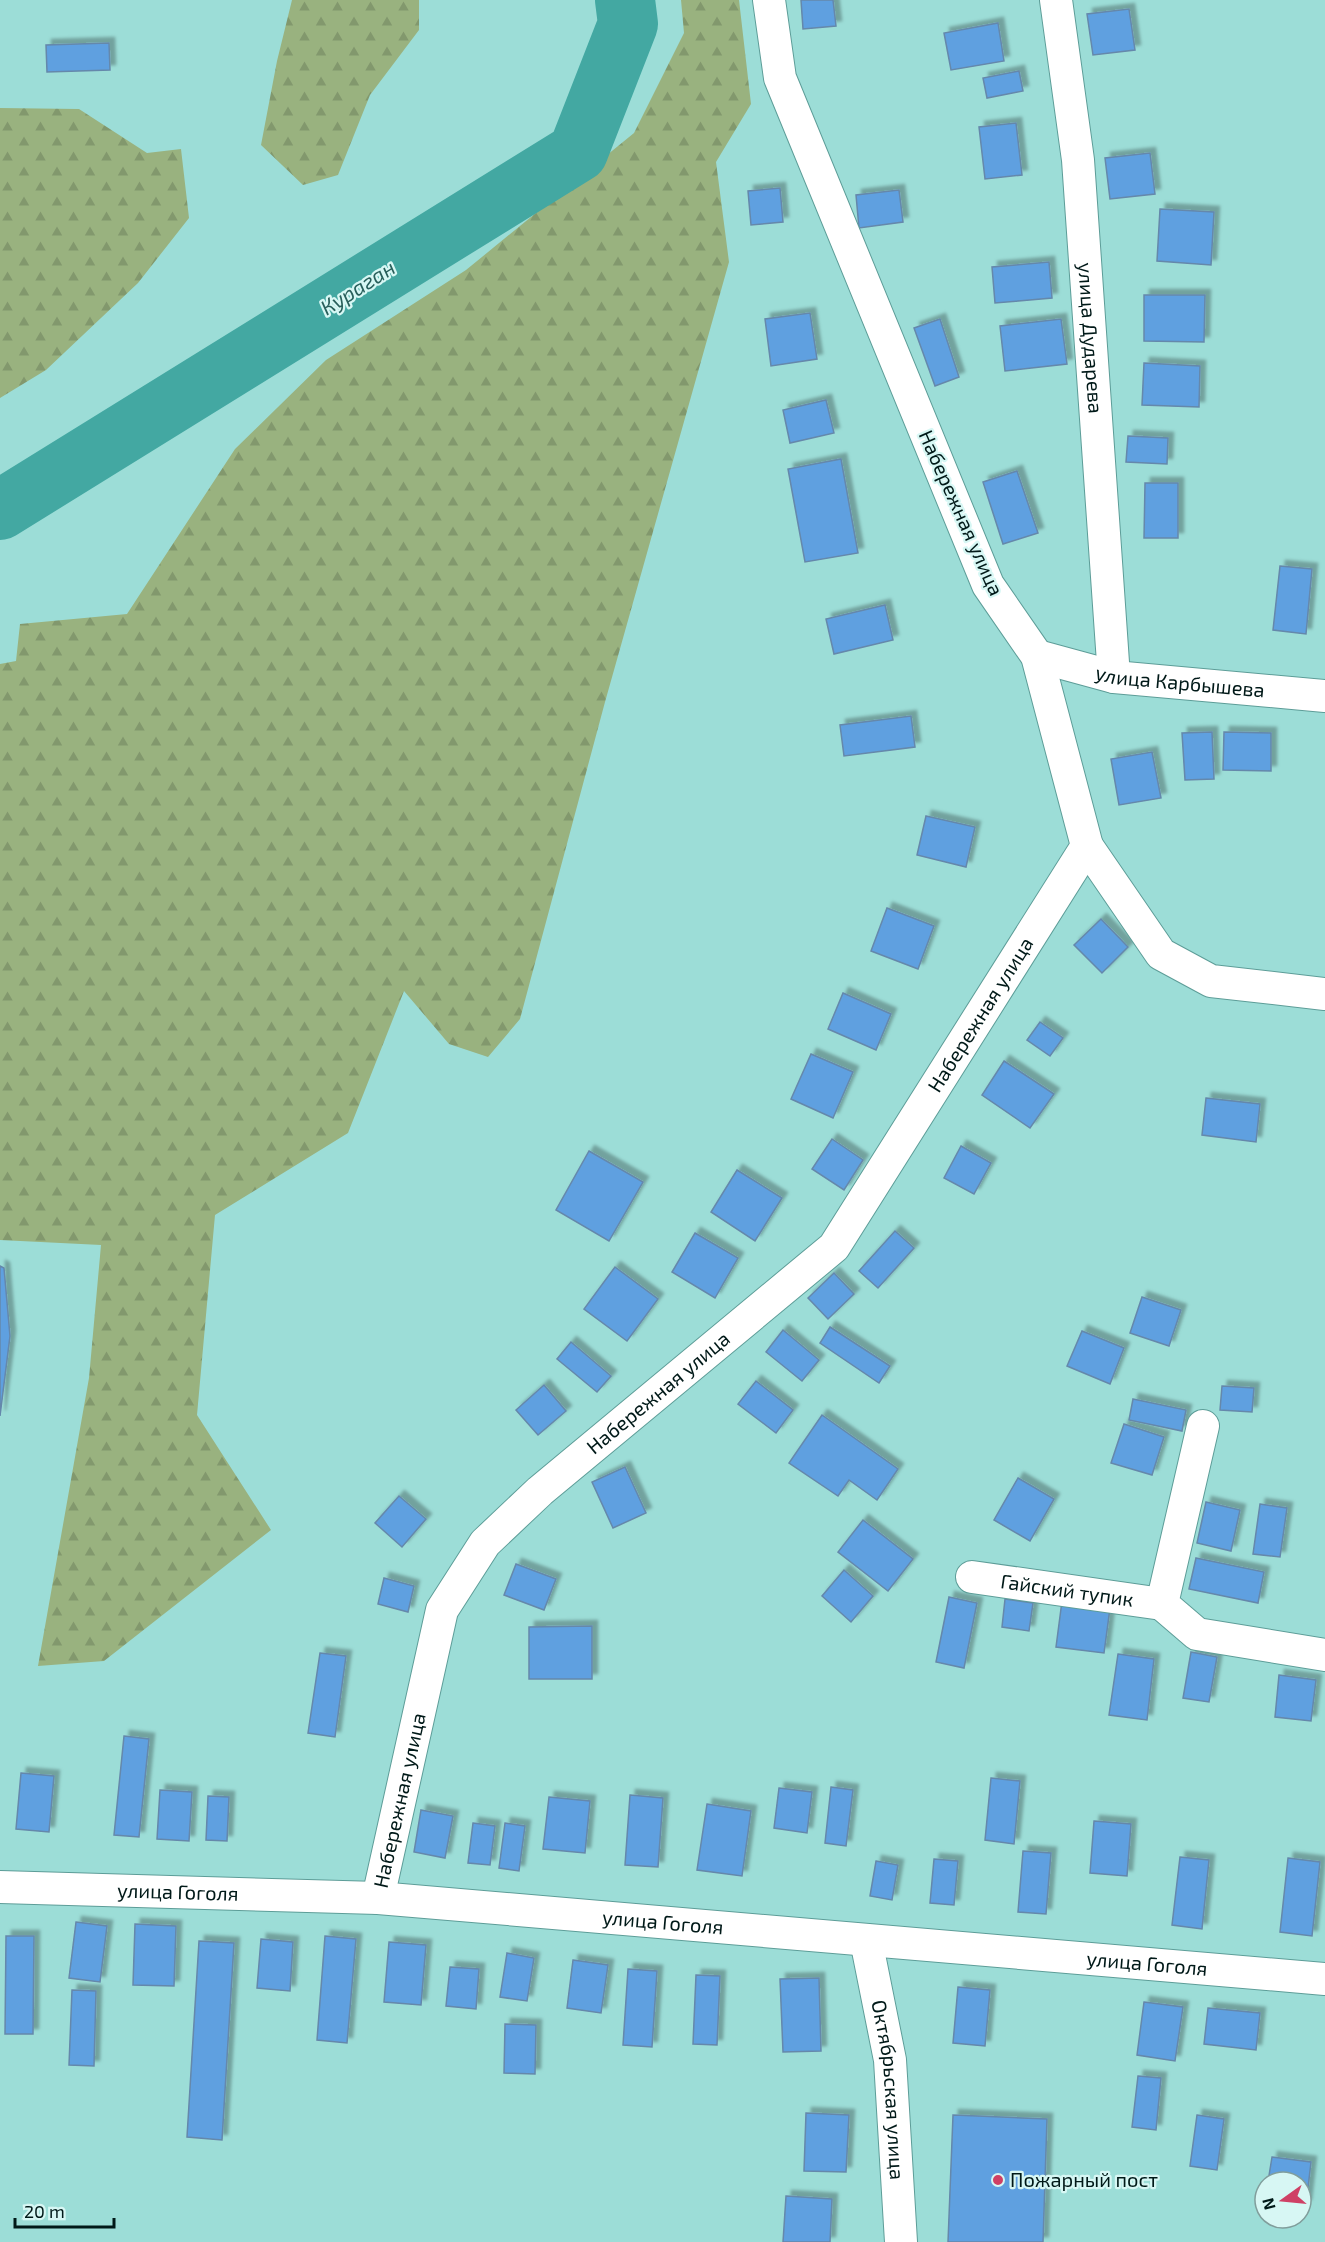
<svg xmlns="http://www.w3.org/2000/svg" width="1325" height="2242" font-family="'Exo 2',sans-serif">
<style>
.forest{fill:url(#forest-firs)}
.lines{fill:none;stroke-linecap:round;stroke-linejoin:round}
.river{stroke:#43a8a2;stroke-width:60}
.building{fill:#5ea0e0;stroke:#6588ab;stroke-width:1.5;filter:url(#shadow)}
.street-casing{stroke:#5d9d98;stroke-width:34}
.street{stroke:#fff;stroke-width:32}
.poi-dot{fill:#cf4065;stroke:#d7f7f4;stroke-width:2}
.labels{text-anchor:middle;stroke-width:4.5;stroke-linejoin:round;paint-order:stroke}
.street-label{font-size:20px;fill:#001918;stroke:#d7f7f4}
.poi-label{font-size:20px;fill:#001918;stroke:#d7f7f4;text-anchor:start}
.water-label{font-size:21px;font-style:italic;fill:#285f5b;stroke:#d7f7f4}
</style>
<defs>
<pattern id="forest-firs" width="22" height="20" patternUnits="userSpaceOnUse" patternTransform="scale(1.5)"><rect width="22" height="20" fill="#99b27f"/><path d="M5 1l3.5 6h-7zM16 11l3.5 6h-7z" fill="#82986d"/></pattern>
<filter id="shadow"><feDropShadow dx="5.5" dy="-5.5" stdDeviation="1.5" flood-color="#0004"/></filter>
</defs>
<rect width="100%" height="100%" fill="#9cddd7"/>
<!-- forest -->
<g class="forest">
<polygon points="292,0 419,0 419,30 370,95 338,175 303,185 261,145 277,61"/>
<polygon points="681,0 739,0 751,104 716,162 729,262 605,702 520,1019 488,1057 449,1044 404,991 348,1133 215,1215 197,1415 271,1530 104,1661 38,1666 89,1378 101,1245 0,1240 0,664 16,661 20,624 127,614 235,449 326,360 466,270 634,133 684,33"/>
<polygon points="0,108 79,109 147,153 181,149 189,218 138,283 46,370 0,398"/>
</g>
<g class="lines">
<!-- river -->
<polyline class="river" points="0,510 578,152 628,24 625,0"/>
</g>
<!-- building -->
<g class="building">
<polygon points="801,0 833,0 836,26 803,29"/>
<polygon points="1129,9 1135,50 1093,55 1087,14"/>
<polygon points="998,23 1004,61 951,70 944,33"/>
<polygon points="109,43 110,70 47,72 46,45"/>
<polygon points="1019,71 1023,91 987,98 983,78"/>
<polygon points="1016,123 1022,175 985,179 979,127"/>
<polygon points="1150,153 1155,194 1110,199 1105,158"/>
<polygon points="780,188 783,222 751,225 748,191"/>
<polygon points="899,190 903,222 859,228 856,195"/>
<polygon points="1160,209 1214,212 1211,265 1157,261"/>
<polygon points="1049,262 1052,298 995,303 992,267"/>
<polygon points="1144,295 1205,295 1204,342 1144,341"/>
<polygon points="810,313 817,359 771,366 765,319"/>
<polygon points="940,319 959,377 935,386 914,328"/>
<polygon points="1061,319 1067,364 1005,371 1000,326"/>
<polygon points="1144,363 1200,366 1199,407 1142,405"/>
<polygon points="826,400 834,433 790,443 783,410"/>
<polygon points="1128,436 1168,438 1167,464 1126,462"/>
<polygon points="841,459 858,553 805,562 788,469"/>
<polygon points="1017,471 1038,533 1003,544 983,482"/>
<polygon points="1145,483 1178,483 1178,538 1144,538"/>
<polygon points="1280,566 1312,569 1306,634 1273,630"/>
<polygon points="885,605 893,640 834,654 826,619"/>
<polygon points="911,716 915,747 844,756 840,725"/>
<polygon points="1212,732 1214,779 1185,780 1182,733"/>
<polygon points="1224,732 1271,733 1271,771 1223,770"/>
<polygon points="1152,752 1161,798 1119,805 1111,759"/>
<polygon points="926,816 975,827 966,867 917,855"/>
<polygon points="887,908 934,926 918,969 871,951"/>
<polygon points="1101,919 1128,947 1102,973 1074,945"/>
<polygon points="843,993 891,1014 876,1050 828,1029"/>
<polygon points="1040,1022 1063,1038 1050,1056 1027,1040"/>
<polygon points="811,1054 853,1072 833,1118 791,1099"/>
<polygon points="1004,1061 1054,1094 1030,1128 982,1095"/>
<polygon points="1206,1098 1260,1104 1256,1142 1202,1135"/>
<polygon points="832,1139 863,1160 844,1190 812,1169"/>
<polygon points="961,1146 991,1163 974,1194 944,1178"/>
<polygon points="589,1151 643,1182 609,1241 556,1210"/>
<polygon points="737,1170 782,1198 755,1241 711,1212"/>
<polygon points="895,1231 914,1248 878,1288 859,1271"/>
<polygon points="695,1233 738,1258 715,1298 672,1272"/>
<polygon points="0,1266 4,1268 10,1336 0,1416"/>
<polygon points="615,1267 658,1299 627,1341 584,1309"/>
<polygon points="834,1273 854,1294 828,1319 808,1298"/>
<polygon points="1142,1297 1181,1310 1169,1346 1130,1333"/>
<polygon points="830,1327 890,1366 879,1383 820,1343"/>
<polygon points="783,1330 819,1360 802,1381 766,1352"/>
<polygon points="1082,1331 1124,1348 1110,1384 1067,1366"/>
<polygon points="571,1342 611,1376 597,1392 557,1359"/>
<polygon points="756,1381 793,1410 776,1433 738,1404"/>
<polygon points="544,1385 566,1411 538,1435 516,1410"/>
<polygon points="1222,1386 1254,1388 1252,1412 1220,1410"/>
<polygon points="1133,1399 1186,1410 1182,1431 1129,1420"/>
<polygon points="822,1415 898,1469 877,1500 849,1480 838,1496 789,1463"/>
<polygon points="1124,1424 1164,1437 1152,1475 1111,1463"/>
<polygon points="625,1467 646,1513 613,1528 592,1482"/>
<polygon points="1018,1478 1054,1499 1030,1541 994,1520"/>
<polygon points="399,1496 426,1519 402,1547 375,1523"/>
<polygon points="1206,1502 1240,1510 1231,1551 1197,1543"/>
<polygon points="1260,1504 1287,1508 1280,1557 1253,1554"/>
<polygon points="863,1520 913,1559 888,1591 838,1552"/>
<polygon points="1196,1558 1264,1572 1258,1603 1189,1589"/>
<polygon points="516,1564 556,1579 544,1610 504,1595"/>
<polygon points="844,1570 873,1596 851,1622 822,1596"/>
<polygon points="384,1578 414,1586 408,1612 378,1604"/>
<polygon points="949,1597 977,1603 964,1668 936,1662"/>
<polygon points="1005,1599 1033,1603 1029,1631 1002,1627"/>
<polygon points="1062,1601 1110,1608 1104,1653 1056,1647"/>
<polygon points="592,1626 592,1679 529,1679 529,1627"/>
<polygon points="1191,1652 1217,1657 1209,1702 1183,1698"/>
<polygon points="320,1653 346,1656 335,1737 308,1733"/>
<polygon points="1118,1654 1154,1659 1147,1720 1109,1715"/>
<polygon points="1279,1675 1316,1680 1311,1721 1275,1717"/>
<polygon points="124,1736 149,1739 139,1837 114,1835"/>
<polygon points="21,1773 54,1776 49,1832 16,1829"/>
<polygon points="991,1778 1020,1781 1014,1844 985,1840"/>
<polygon points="831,1787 853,1790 846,1846 825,1843"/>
<polygon points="779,1788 812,1792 807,1833 774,1828"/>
<polygon points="160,1790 192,1792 189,1841 157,1839"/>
<polygon points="630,1795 663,1798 658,1867 625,1865"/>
<polygon points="208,1796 229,1797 227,1841 206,1840"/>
<polygon points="549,1797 590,1801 585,1853 543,1849"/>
<polygon points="707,1804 751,1811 742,1876 697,1870"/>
<polygon points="421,1810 453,1816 445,1858 414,1852"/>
<polygon points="1094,1821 1131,1824 1127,1876 1090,1873"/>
<polygon points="473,1823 495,1826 490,1865 468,1863"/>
<polygon points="505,1823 525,1826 519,1871 499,1868"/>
<polygon points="1023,1851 1051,1853 1046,1914 1018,1912"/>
<polygon points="1180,1857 1209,1860 1202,1929 1172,1925"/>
<polygon points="1288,1858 1320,1862 1312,1936 1280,1932"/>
<polygon points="934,1859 958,1861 954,1905 930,1903"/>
<polygon points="876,1861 898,1865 892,1900 870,1896"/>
<polygon points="76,1922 107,1926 100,1982 69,1978"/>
<polygon points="135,1924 176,1926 174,1986 133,1985"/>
<polygon points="6,1936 34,1936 33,2034 5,2034"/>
<polygon points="325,1936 356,1939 347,2043 317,2040"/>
<polygon points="261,1939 293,1942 290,1991 257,1988"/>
<polygon points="199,1941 234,1943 222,2140 187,2137"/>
<polygon points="389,1942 426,1945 421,2005 384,2002"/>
<polygon points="507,1953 534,1958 527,2001 500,1997"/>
<polygon points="573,1960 608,1965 601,2013 567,2008"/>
<polygon points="450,1967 479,1969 476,2009 446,2006"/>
<polygon points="628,1969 657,1971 652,2047 623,2045"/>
<polygon points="696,1975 720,1976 717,2045 693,2044"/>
<polygon points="819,1978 821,2051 783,2052 780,1979"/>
<polygon points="958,1987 990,1990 985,2046 953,2043"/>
<polygon points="72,1990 96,1991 94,2066 69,2065"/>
<polygon points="1144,2002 1183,2007 1175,2061 1137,2055"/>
<polygon points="1208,2008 1260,2013 1256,2050 1204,2044"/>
<polygon points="505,2024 536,2025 535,2074 504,2073"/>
<polygon points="1138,2076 1161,2078 1156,2130 1132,2127"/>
<polygon points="806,2113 849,2115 846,2172 804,2171"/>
<polygon points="953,2115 1047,2119 1043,2242 948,2242"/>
<polygon points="1197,2115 1224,2119 1217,2170 1190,2166"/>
<polygon points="1272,2157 1311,2162 1306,2205 1301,2204 1301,2182 1268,2182"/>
<polygon points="786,2196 832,2199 830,2242 783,2242"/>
</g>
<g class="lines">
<defs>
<g id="street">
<path id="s1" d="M 1056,0 L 1078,160 L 1114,677"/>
<path id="s2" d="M 1037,656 L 1114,677 L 1325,696"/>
<polyline points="1087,846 1161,954 1211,981 1325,994"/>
<polyline points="1203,1426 1162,1604 1197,1634 1325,1655"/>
<path id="s3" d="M 972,1577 L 1162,1604"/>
<path id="s4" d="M 0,1887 L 378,1898 L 1325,1979"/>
<path id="s5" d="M 378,1898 L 442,1610 L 485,1543 L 540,1491 L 834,1247 L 1087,846 L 1037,656 L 988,585 L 780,78 L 769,0"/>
<path id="s6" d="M 866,1940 L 890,2060 L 901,2242"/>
</g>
</defs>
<!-- street casing -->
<use href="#street" class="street-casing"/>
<!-- street -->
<use href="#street" class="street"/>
</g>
<!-- markers -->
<circle class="poi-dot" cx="998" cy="2180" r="6"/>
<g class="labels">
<!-- street labels -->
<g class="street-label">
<text dy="7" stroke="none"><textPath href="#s1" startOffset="340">улица Дударева</textPath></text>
<text transform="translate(961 513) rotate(66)" y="7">Набережная улица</text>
<text dy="7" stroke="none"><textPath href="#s2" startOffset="146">улица Карбышева</textPath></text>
<text dy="7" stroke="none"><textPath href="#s5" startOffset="1107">Набережная улица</textPath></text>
<text dy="7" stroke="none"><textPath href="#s5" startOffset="604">Набережная улица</textPath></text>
<text dy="7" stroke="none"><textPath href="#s3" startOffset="96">Гайский тупик</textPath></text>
<text dy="7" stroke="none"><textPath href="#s5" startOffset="100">Набережная улица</textPath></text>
<text dy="7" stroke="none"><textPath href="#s4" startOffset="178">улица Гоголя</textPath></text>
<text dy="7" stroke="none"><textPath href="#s4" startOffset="664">улица Гоголя</textPath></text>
<text dy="7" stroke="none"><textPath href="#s4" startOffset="1150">улица Гоголя</textPath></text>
<text dy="7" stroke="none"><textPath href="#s6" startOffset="152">Октябрьская улица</textPath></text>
</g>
<!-- poi labels -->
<g class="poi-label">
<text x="1010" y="2187">Пожарный пост</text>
</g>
<!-- water labels -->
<g class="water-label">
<text transform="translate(358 288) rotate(-32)" y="7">Кураган</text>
</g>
</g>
<!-- north arrow -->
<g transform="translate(1283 2200) rotate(255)"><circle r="28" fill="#d7f7f4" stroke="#819e9c" stroke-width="1.5"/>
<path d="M0-4.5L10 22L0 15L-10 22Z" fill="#cf4065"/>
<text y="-9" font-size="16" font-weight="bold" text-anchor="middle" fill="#001918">N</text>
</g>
<!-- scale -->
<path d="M15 2218v9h99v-9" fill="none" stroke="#001918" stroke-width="3"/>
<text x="24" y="2218" font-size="18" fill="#001918" stroke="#d7f7f4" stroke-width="4.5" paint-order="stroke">20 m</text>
</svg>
